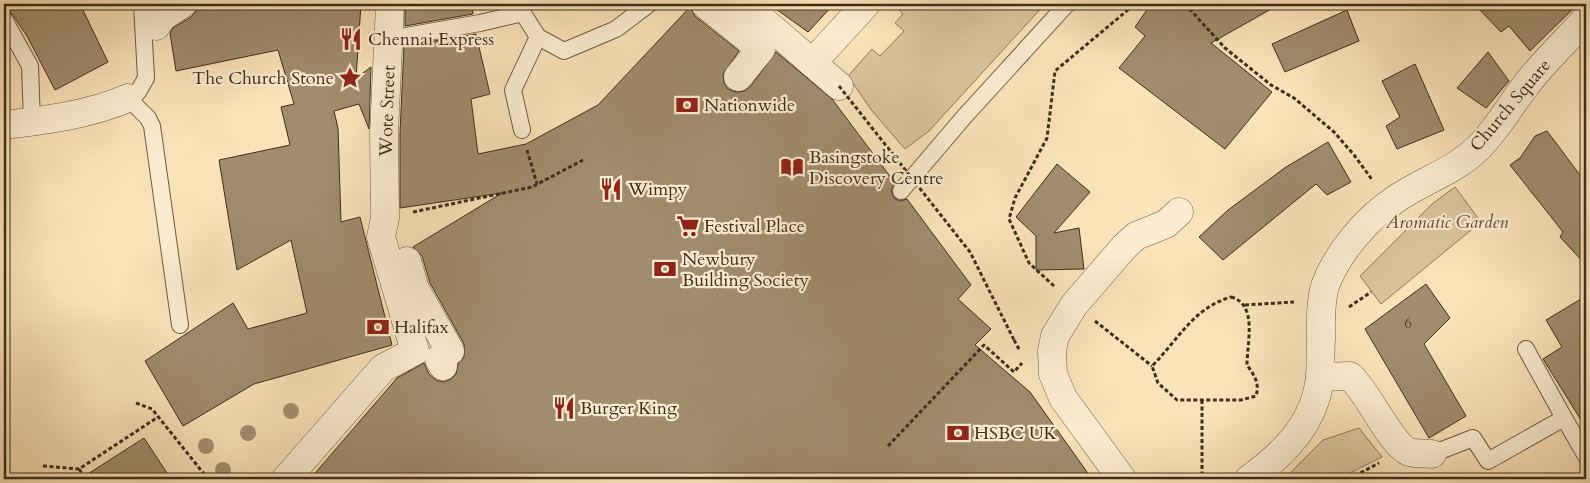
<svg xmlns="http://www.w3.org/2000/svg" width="1590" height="483" font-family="Cardo,serif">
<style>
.green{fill:#dbc49e;stroke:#8d795d}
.building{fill:#a18c6e;stroke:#3f2e1c}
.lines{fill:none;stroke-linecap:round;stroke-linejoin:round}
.lane-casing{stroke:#6e5b43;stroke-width:18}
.street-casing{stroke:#6e5b43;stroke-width:29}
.path{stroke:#3f2e1c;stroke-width:3;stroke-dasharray:4 2.5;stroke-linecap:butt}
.lane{stroke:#fcedd2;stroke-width:16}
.street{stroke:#fcedd2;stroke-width:28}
.path-bridge{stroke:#3f2e1c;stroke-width:3;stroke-dasharray:4 2.5;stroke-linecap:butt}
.tree{fill:#a59071}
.labels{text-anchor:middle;stroke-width:4.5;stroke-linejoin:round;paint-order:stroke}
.number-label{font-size:15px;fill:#584630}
.poi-label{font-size:18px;fill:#3f2e1c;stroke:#fcedd2;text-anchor:start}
.street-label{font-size:18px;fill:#3f2e1c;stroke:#fcedd2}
.park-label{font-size:18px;font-style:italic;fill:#5e4c36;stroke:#fcedd2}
</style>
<rect width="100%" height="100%" fill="#fbe3b9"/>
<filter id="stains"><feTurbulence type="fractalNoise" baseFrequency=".004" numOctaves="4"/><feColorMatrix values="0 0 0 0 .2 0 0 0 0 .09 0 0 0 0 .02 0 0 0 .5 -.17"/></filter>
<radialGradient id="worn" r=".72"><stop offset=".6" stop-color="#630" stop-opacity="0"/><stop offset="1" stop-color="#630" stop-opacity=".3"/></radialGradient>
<!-- green -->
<g class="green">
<polygon points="899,4 1045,4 929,131 905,149 872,111 848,76 872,49 880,56 904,31 895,23 903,14 896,7"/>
<polygon points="1455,187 1481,222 1381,304 1360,276 1432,204"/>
<polygon points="1359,428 1382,457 1338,479 1284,479 1323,440"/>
</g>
<!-- building -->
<g class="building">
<polygon points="4,4 80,4 108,62 55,90 27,36 12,14 4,9"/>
<polygon points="198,4 361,4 356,78 371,67 369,129 359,104 334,111 338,128 341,222 360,217 392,345 254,384 183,426 145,361 233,303 248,329 307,313 291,240 237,270 219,160 290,145 281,107 294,104 278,50 176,71 170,33 173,28 191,17 196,11"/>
<polygon points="405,4 472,4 473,14 405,26"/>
<polygon points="769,4 834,4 808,32"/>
<polygon points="1151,4 1280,4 1211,43 1272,92 1225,149 1119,68 1145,36 1135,27"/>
<polygon points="1474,4 1578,4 1530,51 1509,26 1501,32"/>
<polygon points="690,7 695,16 739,51 723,74 724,83 728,89 736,92 744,91 750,87 776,52 832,99 895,183 891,190 894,198 900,201 907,199 971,285 958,299 991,329 975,345 1030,392 1092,479 310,479 397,378 424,363 429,374 436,380 443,382 451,379 456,374 458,364 464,357 464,344 430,283 422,256 413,247 502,193 400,208 400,133 404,46 476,34 490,94 471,99 478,154 526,144 598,105"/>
<polygon points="1347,10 1359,41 1285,72 1272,44"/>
<polygon points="1488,52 1509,81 1486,108 1457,88"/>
<polygon points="1415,64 1444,130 1397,149 1386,126 1400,117 1382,81"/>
<polygon points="1547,131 1586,183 1586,265 1560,237 1563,232 1510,165 1520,158 1535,136"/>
<polygon points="1328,142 1351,182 1327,195 1316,184 1223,260 1199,237 1228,210 1286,167"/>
<polygon points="1057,164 1090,192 1054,233 1079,228 1084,269 1036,270 1036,236 1016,217"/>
<polygon points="1426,284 1450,318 1424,344 1466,416 1429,438 1365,329"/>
<polygon points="1586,296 1586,428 1543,359 1562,347 1546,320"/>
<polygon points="144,438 171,479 80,479"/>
</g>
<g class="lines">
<defs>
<g id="lane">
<polyline points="142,4 146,78 138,92 128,98 148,118 152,126 180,325"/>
<polyline points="517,4 538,37 564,51 616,29 649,4"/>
<polyline points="4,19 30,66 32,122"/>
<polyline points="406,36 480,23 523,13"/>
<polyline points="522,130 513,90 538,37"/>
<polyline points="901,191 964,117 1067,4"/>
<polyline points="1526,349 1564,418"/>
<polyline points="1432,454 1473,438 1488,461 1564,418 1586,456"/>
</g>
<g id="street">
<polyline points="705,4 761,49 738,77"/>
<polyline points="744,4 839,86"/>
<polyline points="156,26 162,17 182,4"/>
<polyline points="812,63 866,4"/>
<path d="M 4,125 C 45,120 89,115 128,98"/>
<polyline points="407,261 415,289 450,351 439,359 443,366"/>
<path d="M 1320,377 L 1350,376 C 1368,392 1391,445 1409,452 C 1415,454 1425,453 1432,454"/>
<polyline points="286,479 383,368 415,351 381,237 385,218 384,133 390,4"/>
<polyline points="1122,479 1063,398 1053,374 1052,351 1055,336 1074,305 1125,246 1136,236 1166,224 1179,212"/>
<path d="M 1249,479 C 1285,453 1315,423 1320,377 C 1321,365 1320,352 1321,339 C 1321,322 1320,303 1325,286 C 1337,253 1367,218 1396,199 C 1424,180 1455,171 1479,147 C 1497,129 1508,109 1523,89 C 1541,64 1565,42 1586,19"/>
</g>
</defs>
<!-- lane casing -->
<use href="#lane" class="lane-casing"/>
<!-- street casing -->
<use href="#street" class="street-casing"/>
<!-- path -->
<g class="path">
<polyline points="1185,4 1225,48 1271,85 1294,98 1334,132 1354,155 1373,181"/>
<polyline points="527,150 537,184"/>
<polyline points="413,212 532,187 583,160"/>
<polyline points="1054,286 1029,263 1009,219 1015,198 1047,138 1055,71 1135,4"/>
<path d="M 1231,297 C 1258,304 1247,343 1247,365 C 1254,375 1260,383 1256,396 L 1241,400 L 1177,400 L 1158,383 L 1152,366 C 1179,339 1193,308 1231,297 Z"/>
<polyline points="1245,305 1294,302"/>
<polyline points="1349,307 1371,292"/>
<polyline points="1095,321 1152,366"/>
<polyline points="1014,340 1020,351"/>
<polyline points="1202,400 1202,479"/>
<polyline points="136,403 152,409 208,479"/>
<polyline points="888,446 984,345 1014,372 1022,363"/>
<polyline points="43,466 79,469 158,417"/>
<polyline points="79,469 86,479"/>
<polyline points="1349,479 1379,463"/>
</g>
<!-- lane -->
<use href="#lane" class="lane"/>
<!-- street -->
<use href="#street" class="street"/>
<!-- path-bridge -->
<polyline class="path-bridge" points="839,86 970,252 1014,340"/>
</g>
<!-- trees -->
<g class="tree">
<circle cx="291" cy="411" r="8"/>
<circle cx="248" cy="433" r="8"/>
<circle cx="206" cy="446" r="8"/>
<circle cx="223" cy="470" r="8"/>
</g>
<!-- icons -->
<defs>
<symbol id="restaurant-bare" viewBox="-9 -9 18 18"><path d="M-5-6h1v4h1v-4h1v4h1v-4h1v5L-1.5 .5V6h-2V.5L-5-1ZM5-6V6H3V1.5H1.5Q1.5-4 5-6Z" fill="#8f2418" stroke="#fcedd2" stroke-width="2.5" paint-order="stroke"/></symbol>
<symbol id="sight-bare" viewBox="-9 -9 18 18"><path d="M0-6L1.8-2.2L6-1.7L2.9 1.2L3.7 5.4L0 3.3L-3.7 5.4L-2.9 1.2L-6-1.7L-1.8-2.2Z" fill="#8f2418" stroke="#fcedd2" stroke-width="2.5" paint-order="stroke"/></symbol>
<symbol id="bank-bare" viewBox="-9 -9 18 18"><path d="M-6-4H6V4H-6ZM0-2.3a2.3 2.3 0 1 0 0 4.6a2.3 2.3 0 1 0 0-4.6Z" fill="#8f2418" stroke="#fcedd2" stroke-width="2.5" paint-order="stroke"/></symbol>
<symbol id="library-bare" viewBox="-9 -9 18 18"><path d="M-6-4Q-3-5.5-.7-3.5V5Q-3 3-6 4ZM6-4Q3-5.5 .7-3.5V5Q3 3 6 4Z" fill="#8f2418" stroke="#fcedd2" stroke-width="2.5" paint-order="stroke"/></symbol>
<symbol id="supermarket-bare" viewBox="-9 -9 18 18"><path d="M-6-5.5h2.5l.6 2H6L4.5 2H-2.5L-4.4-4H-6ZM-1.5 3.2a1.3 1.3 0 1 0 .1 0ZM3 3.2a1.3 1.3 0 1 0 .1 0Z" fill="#8f2418" stroke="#fcedd2" stroke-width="2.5" paint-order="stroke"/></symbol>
</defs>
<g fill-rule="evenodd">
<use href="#restaurant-bare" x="335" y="23" width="32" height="32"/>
<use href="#sight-bare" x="334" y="62" width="32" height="32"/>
<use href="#bank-bare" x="671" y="89" width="32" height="32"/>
<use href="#library-bare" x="776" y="151" width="32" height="32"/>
<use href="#restaurant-bare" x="595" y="173" width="32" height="32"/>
<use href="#supermarket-bare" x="672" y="210" width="32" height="32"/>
<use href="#bank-bare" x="649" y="253" width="32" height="32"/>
<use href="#bank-bare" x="362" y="311" width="32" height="32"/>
<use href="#restaurant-bare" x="548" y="392" width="32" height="32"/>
<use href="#bank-bare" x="942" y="417" width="32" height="32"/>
</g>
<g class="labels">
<!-- number labels -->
<g class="number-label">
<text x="1408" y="328">6</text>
</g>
<!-- poi labels -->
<g class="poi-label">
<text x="368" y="45">Chennai Express</text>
<text x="334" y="84" text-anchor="end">The Church Stone</text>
<text x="704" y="111">Nationwide</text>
<text x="809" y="163">Basingstoke<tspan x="809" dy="21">Discovery Centre</tspan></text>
<text x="628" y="195">Wimpy</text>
<text x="704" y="232">Festival Place</text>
<text x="682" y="265">Newbury<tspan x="682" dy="21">Building Society</tspan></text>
<text x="394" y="333">Halifax</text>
<text x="580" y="414">Burger King</text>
<text x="974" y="439">HSBC UK</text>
</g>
<!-- street labels -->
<g class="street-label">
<text transform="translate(1510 105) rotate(-50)" y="6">Church Square</text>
<text transform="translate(387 111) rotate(-88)" y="6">Wote Street</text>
</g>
<!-- park labels -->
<g class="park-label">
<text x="1447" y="228">Aromatic Garden</text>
</g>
</g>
<!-- margin -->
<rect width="1590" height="483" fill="none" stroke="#fbe3b9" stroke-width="20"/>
<rect x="5" y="5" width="1580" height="473" fill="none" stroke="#3f2e1c" stroke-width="2.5"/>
<rect x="10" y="10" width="1570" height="463" fill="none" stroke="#3f2e1c"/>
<rect width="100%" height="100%" filter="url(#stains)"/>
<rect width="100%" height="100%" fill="url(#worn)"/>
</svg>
